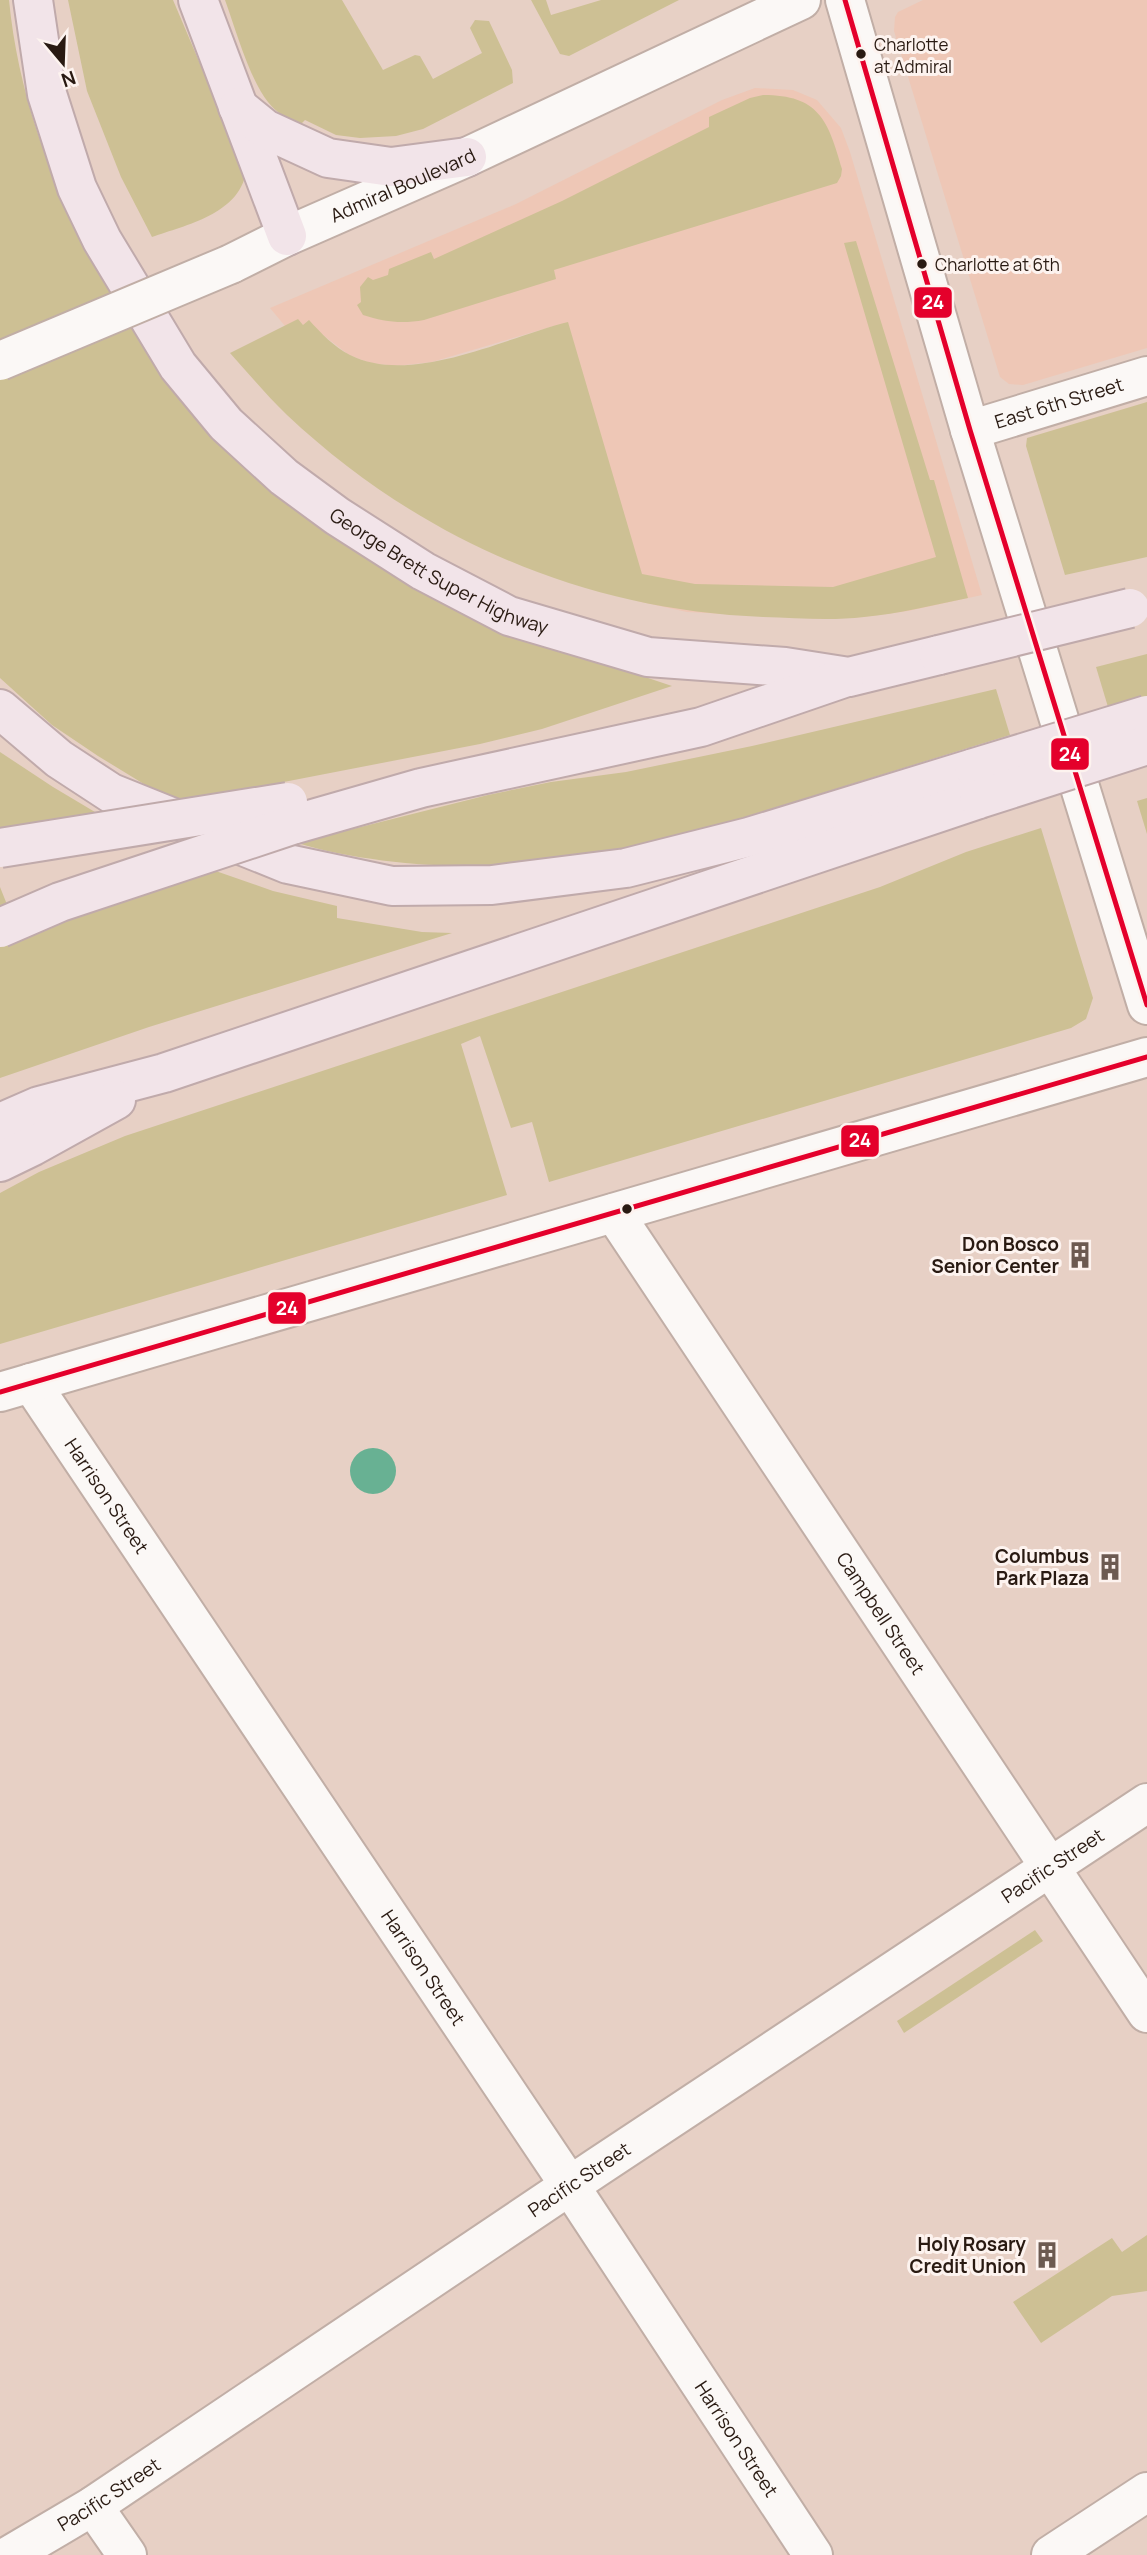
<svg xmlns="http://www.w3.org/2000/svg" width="1147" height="2555" font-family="Manrope,sans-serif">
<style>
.built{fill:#eec7b6}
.green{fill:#cdc094}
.water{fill:#68b193}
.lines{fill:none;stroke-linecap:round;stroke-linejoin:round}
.street-casing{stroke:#c1aea6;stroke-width:42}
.secondary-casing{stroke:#c1aea6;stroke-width:42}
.highway-casing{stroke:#c0aaab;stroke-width:42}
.street{stroke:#fbf8f6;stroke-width:38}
.secondary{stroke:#fbf8f6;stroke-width:38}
.highway{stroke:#f2e4e9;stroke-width:38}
.secondary-bridge-casing{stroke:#c1aea6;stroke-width:42;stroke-linecap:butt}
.highway-bridge-casing{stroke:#c0aaab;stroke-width:42;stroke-linecap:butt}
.secondary-bridge{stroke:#fbf8f6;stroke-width:38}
.highway-bridge{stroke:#f2e4e9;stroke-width:38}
.bus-1-casing{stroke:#fdf3ef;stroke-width:10}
.bus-1{stroke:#e4002b;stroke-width:5}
.bus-dot{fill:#291a12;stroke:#fdf3ef;stroke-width:2.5}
.labels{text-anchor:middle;stroke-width:6;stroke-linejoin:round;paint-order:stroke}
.bus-label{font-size:17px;fill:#291a12;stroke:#fdf3ef;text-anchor:start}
.street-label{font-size:19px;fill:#291a12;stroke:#fdf3ef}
.poi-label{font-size:19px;font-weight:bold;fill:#291a12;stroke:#fdf3ef;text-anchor:end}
.line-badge{stroke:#fdf3ef;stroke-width:2.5}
.badge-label{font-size:19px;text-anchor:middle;font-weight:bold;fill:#fff}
</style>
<rect width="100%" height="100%" fill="#e7d0c5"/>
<!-- built -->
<g class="built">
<polygon points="923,0 1147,0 1147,348 1023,385 1009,384 1000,377 894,31 895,17 898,12"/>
<polygon points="755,88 793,90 817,100 841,128 850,152 982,595 908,611 863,617 824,619 687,612 637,601 554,326 432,362 396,366 370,363 349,355 323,335 303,325 298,320 285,326 270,308 516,204 722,100"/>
</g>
<!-- green -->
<g class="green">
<path d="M 0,0 L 9,0 C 19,105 60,206 113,296 C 128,322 143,349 162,373 C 176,391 193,408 209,425 L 573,653 L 672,686 L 542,729 L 480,744 L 175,803 L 98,756 L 52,725 L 0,678 Z"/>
<path d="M 68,0 L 173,0 L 246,172 C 239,214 186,225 152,237 L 121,177 L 87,91 Z"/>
<path d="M 225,0 L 342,0 L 383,70 L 415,55 L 420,56 L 433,79 L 482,53 L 470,28 L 475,20 L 489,21 L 512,70 L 513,83 L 423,129 L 396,136 L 360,138 L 336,135 L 305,120 L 299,126 C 287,119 277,113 268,102 C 249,78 236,30 225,0 Z"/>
<polygon points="531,0 546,0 551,15 601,0 679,0 569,56 560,54"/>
<path d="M 763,95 C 819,95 828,120 842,169 L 841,176 L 837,183 L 554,270 L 556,279 L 424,320 C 402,324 384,322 363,315 L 357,305 L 361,302 L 360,287 L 368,277 L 373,280 L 388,275 L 389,269 L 431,252 L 434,259 L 562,201 L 709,127 L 709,117 L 750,98 Z"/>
<path d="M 856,241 L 930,480 L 934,480 L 968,598 C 933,605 899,614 864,617 C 831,621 797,618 763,617 C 583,610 419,539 287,415 C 267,396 249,374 230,353 L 298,319 L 303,325 L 309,320 C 321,333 334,347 350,355 C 412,386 504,338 568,322 L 642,574 L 695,584 L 833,587 L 936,557 L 844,243 Z"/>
<polygon points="1147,402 1147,557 1065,575 1026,446 1027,438"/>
<polygon points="1147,654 1147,696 1108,707 1096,667"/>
<path d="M 996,689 L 1010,735 C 939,757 868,779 797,801 C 737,819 679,839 618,852 C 521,873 391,871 297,843 L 488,795 L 551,782 L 626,772 L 752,746 Z"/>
<polygon points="0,752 53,787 100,815 0,832"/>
<polygon points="1147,798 1147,834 1137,801"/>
<polygon points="1041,828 1093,998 1086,1019 1071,1028 549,1182 532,1122 511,1128 480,1036 461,1044 507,1195 0,1344 0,1193 39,1172 125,1136 880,887 966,852"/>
<polygon points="210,869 273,891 337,906 337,918 422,932 452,933 149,1027 0,1078 0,887 20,937"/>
<polygon points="1035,1930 1043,1941 904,2033 897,2021"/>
<polygon points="1147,2235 1147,2291 1112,2296 1041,2343 1013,2302 1112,2238 1122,2252"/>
</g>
<!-- water -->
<circle class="water" cx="373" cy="1471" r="23"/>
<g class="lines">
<defs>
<g id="street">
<path id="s1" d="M 614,1213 L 1147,2013"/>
<path id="s2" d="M 31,1383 L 570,2186 L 813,2555"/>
<polyline points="93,2506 127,2555"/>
<path id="s3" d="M 10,2555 L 93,2506 L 596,2168 L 1147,1803"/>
<polyline points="1051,2555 1147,2492"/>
</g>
<g id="secondary">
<polyline points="845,0 970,430 1147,1005"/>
<path id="s4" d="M 231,264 L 287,236 L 467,157 L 801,0"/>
<path id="s5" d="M 970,430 L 1147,376"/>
<polyline points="0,1392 1147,1057"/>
</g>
<g id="highway">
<path id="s6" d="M 33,0 L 47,94 L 77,188 L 102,240 L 178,366 L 226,424 L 284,477 L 337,516 L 423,571 L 509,616 L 648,657 L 785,667 L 849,677 L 939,655"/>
<polyline points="198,0 287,236"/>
<polyline points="238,107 265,129 328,158 391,167 467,157"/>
<polyline points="0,709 59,759 111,793 288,864 392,886 492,885 626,868 749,837 974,768"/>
<polyline points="292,825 421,788 701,727 844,678"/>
<polyline points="0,1123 39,1106 164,1073 979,799"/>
<polyline points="0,1162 33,1146 116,1100"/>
</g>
</defs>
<!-- street casing -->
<use href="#street" class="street-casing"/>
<!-- secondary casing -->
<use href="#secondary" class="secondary-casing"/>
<!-- highway casing -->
<use href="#highway" class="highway-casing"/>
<!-- street -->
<use href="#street" class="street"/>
<!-- secondary -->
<use href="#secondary" class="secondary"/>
<!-- highway -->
<use href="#highway" class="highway"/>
<defs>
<polyline id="secondary-bridge" points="0,361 231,264"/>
<g id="highway-bridge">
<polyline points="939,655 1130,608"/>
<polyline points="974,768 1147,715"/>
<polyline points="979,799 1147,745"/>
<polyline points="0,848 288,802"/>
<polyline points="0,928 60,902 292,825"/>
</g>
</defs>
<!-- secondary-bridge casing -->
<use href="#secondary-bridge" class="secondary-bridge-casing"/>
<!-- highway-bridge casing -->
<use href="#highway-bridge" class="highway-bridge-casing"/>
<!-- secondary-bridge -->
<use href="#secondary-bridge" class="secondary-bridge"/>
<!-- highway-bridge -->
<use href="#highway-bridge" class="highway-bridge"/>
<defs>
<g id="bus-1">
<polyline points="845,0 970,430 1147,1005"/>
<polyline points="0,1392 1147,1057"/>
</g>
</defs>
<!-- bus-1 casing -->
<use href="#bus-1" class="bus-1-casing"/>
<!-- bus-1 -->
<use href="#bus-1" class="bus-1"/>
</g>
<!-- icons -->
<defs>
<symbol id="building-bare" viewBox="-9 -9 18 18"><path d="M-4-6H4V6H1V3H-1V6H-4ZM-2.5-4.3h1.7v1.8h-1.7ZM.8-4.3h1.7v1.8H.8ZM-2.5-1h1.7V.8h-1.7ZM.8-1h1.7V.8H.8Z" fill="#6c5a51" stroke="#fdf3ef" stroke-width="2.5" paint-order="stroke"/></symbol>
</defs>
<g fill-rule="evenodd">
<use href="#building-bare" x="1061" y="1236" width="38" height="38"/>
<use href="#building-bare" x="1091" y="1548" width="38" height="38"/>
<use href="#building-bare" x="1028" y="2236" width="38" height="38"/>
</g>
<!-- markers -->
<g class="bus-dot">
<circle cx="861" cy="54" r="6"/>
<circle cx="922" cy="264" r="6"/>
<circle cx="627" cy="1209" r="6"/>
</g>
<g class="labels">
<!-- bus labels -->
<g class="bus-label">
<text x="874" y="51">Charlotte<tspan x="874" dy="22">at Admiral</tspan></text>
<text x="935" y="271">Charlotte at 6th</text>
</g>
<!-- street labels -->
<g class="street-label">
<text dy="7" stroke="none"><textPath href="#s4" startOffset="189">Admiral Boulevard</textPath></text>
<text dy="7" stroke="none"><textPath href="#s5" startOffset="93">East 6th Street</textPath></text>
<text dy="7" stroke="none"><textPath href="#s6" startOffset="735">George Brett Super Highway</textPath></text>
<text dy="7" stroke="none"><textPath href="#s2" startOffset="136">Harrison Street</textPath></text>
<text dy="7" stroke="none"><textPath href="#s1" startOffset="481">Campbell Street</textPath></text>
<text dy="7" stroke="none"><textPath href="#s3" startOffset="1250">Pacific Street</textPath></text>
<text dy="7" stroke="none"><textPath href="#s2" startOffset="704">Harrison Street</textPath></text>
<text dy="7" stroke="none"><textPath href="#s3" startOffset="682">Pacific Street</textPath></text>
<text dy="7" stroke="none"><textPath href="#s2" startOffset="1270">Harrison Street</textPath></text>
<text dy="7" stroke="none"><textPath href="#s3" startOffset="116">Pacific Street</textPath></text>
</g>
<!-- poi labels -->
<g class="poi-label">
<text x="1059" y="1251">Don Bosco<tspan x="1059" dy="22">Senior Center</tspan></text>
<text x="1089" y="1563">Columbus<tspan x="1089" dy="22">Park Plaza</tspan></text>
<text x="1026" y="2251">Holy Rosary<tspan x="1026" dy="22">Credit Union</tspan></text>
</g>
</g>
<g class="line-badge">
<rect x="913" y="286" width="40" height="33" rx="7" fill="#e4002b"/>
<rect x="1050" y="737" width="40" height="34" rx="7" fill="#e4002b"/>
<rect x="840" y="1124" width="40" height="34" rx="7" fill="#e4002b"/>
<rect x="267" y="1291" width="40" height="34" rx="7" fill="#e4002b"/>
</g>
<g class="badge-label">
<text x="933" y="309">24</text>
<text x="1070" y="761">24</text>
<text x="860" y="1147">24</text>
<text x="287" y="1315">24</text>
</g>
<!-- north arrow -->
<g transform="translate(63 63) rotate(161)" stroke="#fdf3ef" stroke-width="5" paint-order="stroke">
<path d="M0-5L12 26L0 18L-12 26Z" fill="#291a12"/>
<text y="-10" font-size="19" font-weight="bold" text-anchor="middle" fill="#291a12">N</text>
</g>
</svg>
